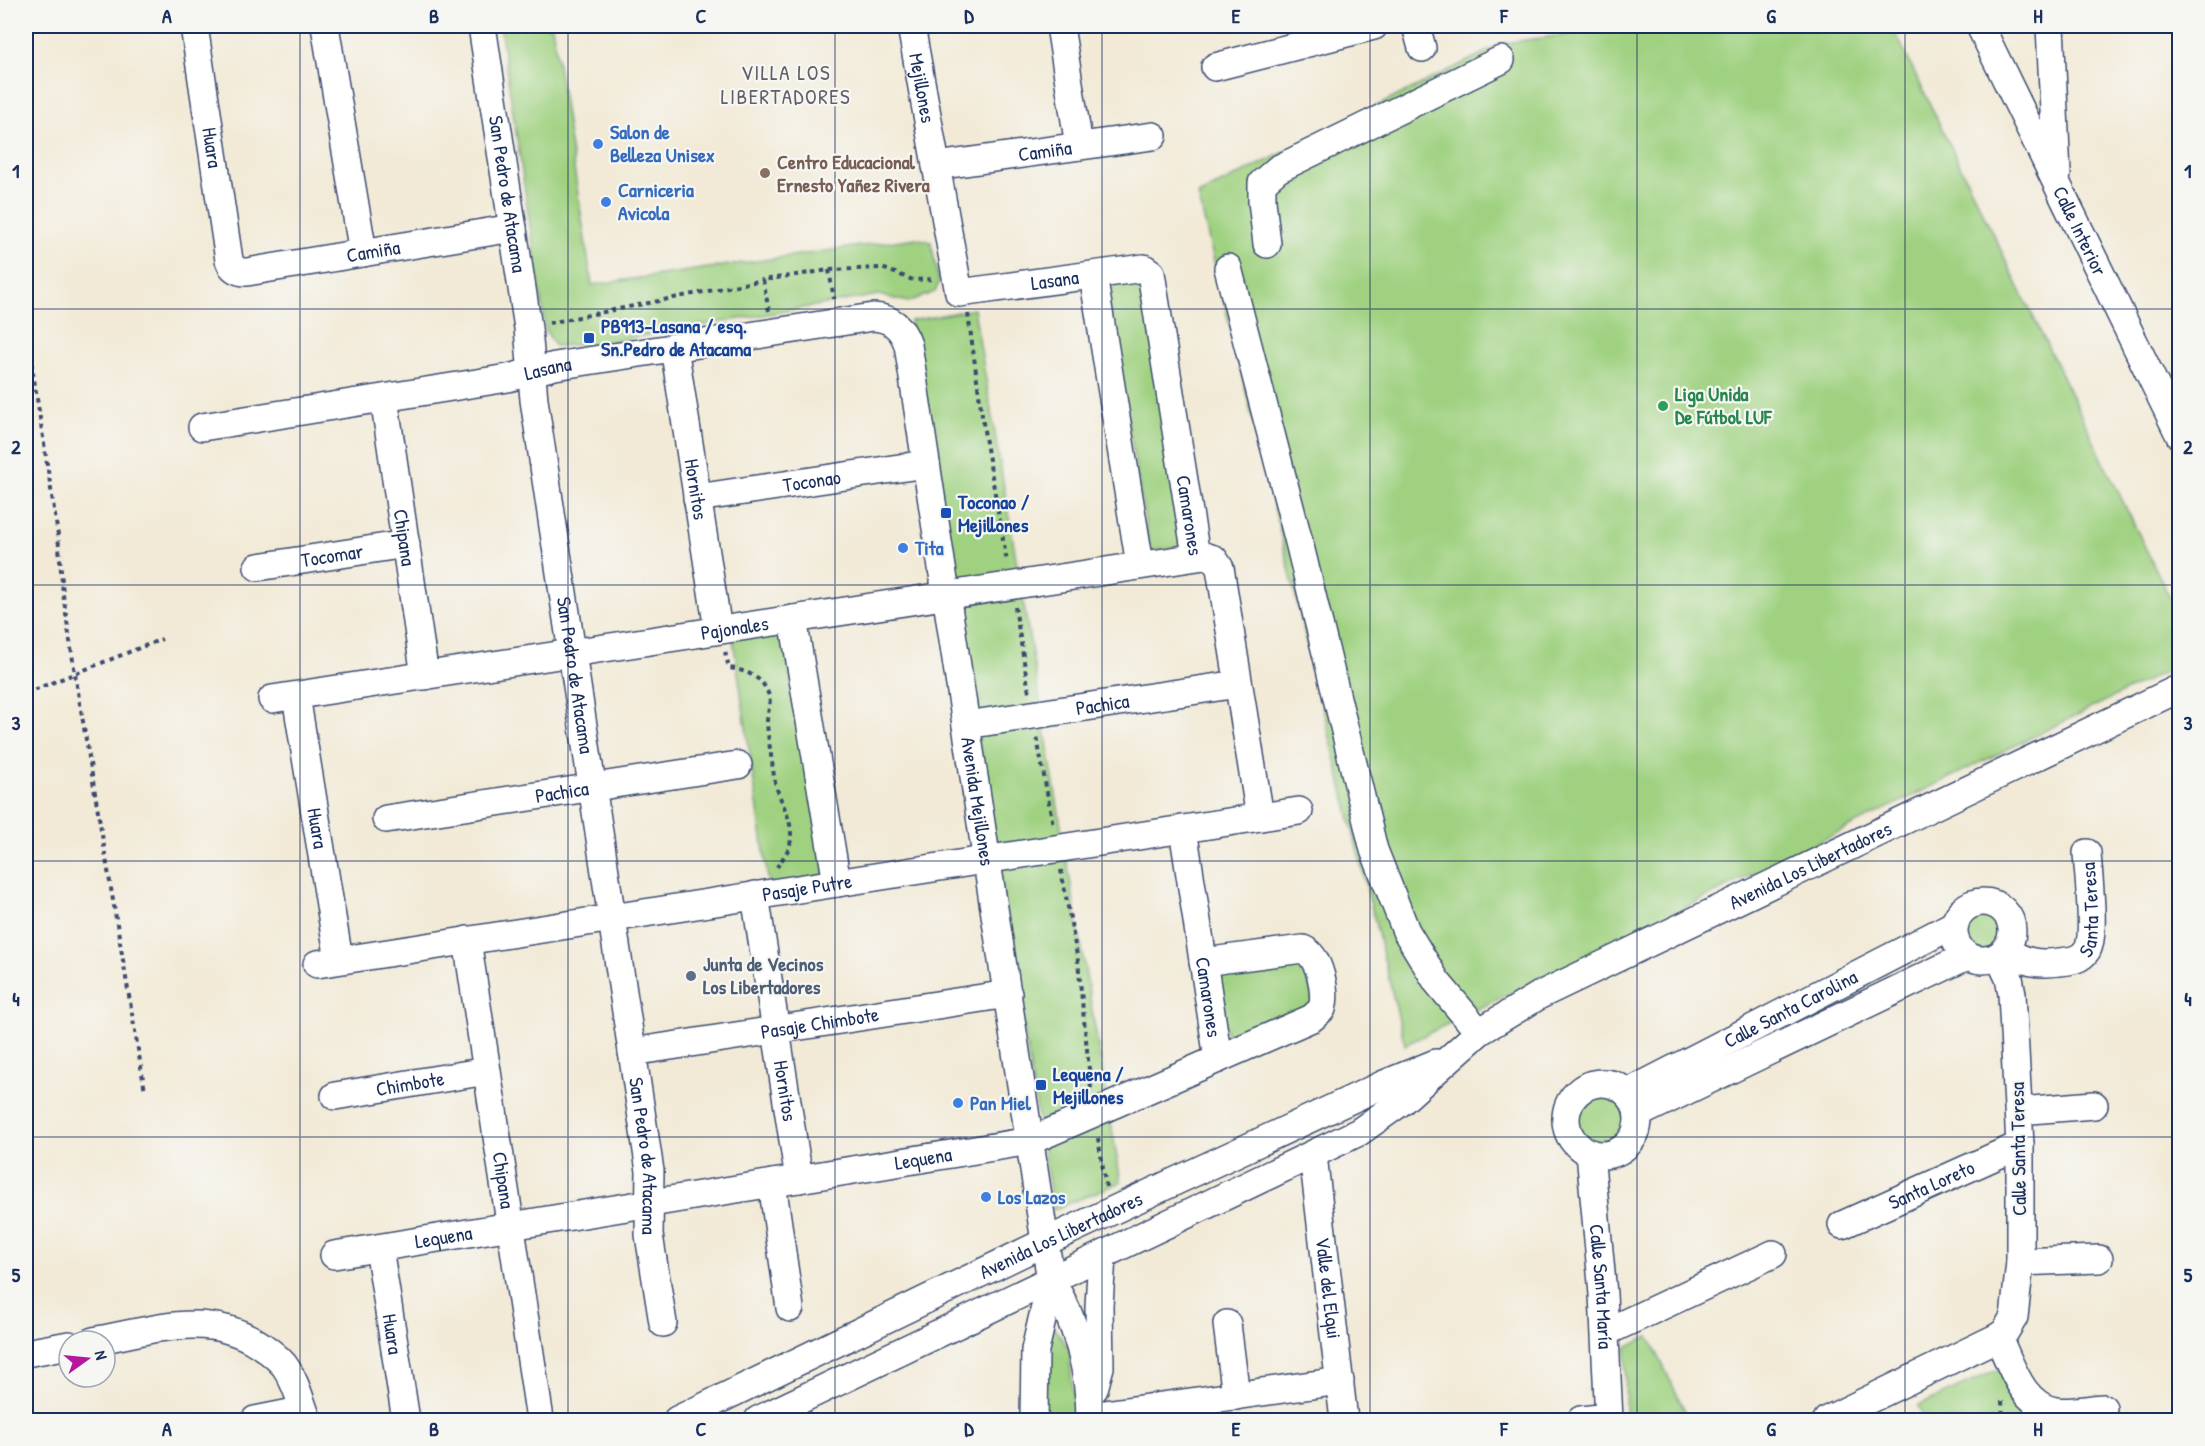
<svg xmlns="http://www.w3.org/2000/svg" width="2205" height="1446" font-family="'Patrick Hand',sans-serif">
<style>
.green{fill:#9fd180;stroke:#5d806f;stroke-width:1.5}
.lines{fill:none;stroke-linecap:round;stroke-linejoin:round}
.minor-casing{stroke:#3b4b70;stroke-width:30}
.path{stroke:#3b4b70;stroke-width:4;stroke-dasharray:4.5 4.5;stroke-linecap:butt}
.minor{stroke:#fff;stroke-width:27}
.grid{fill:none;stroke:#1b2f5e;stroke-width:1.5;stroke-opacity:0.55}
.shop-dot{fill:#3f7fe0;stroke:#f6f6f2;stroke-width:2}
.education-dot{fill:#8d6e63;stroke:#f6f6f2;stroke-width:2}
.transit-dot{fill:#1a4fb4;stroke:#f6f6f2;stroke-width:2}
.leisure-dot{fill:#2e9e5b;stroke:#f6f6f2;stroke-width:2}
.service-dot{fill:#5c6f8a;stroke:#f6f6f2;stroke-width:2}
.labels{text-anchor:middle;stroke-width:4.5;stroke-linejoin:round;paint-order:stroke}
.street-label{font-size:20px;fill:#1b2f5e;stroke:#f6f6f2}
.shop-label{font-size:20px;font-weight:bold;fill:#366cbe;stroke:#f6f6f2;text-anchor:start}
.education-label{font-size:20px;font-weight:bold;fill:#785e54;stroke:#f6f6f2;text-anchor:start}
.transit-label{font-size:20px;font-weight:bold;fill:#164399;stroke:#f6f6f2;text-anchor:start}
.leisure-label{font-size:20px;font-weight:bold;fill:#27864d;stroke:#f6f6f2;text-anchor:start}
.service-label{font-size:20px;font-weight:bold;fill:#4e5e75;stroke:#f6f6f2;text-anchor:start}
.neighbourhood-label{font-size:21px;letter-spacing:1.5px;fill:#645e69;stroke:#f6f6f2}
.neatline{fill:none;stroke:#1b2f5e;stroke-width:2}
.grid-label{font-size:20px;text-anchor:middle;font-weight:bold;fill:#1b2f5e}
</style>
<rect width="100%" height="100%" fill="#f6f6f2"/>
<filter id="ink" filterUnits="userSpaceOnUse"><feTurbulence type="fractalNoise" baseFrequency=".0167" numOctaves="2"/><feDisplacementMap in="SourceGraphic" scale="12" xChannelSelector="R" yChannelSelector="G"/><feConvolveMatrix kernelMatrix="1 2 1 2 8 2 1 2 1" color-interpolation-filters="sRGB"/></filter>
<filter id="wash" filterUnits="userSpaceOnUse"><feTurbulence type="fractalNoise" baseFrequency=".008" numOctaves="4" result="noise"/><feDisplacementMap in="SourceGraphic" scale="24" xChannelSelector="R" yChannelSelector="G"/><feGaussianBlur stdDeviation="1.35" result="paint"/><feColorMatrix in="noise" values="0 0 0 0 0 0 0 0 0 0 0 0 0 0 0 0 0 1.4 0 .05"/><feComposite in="paint" operator="in"/></filter>
<g filter="url(#wash)">
<rect width="100%" height="100%" fill="#f2ead7"/>
<!-- green -->
<g class="green">
<polygon points="500,26 552,26 592,285 916,238 931,242 939,283 935,292 908,302 878,295 594,344 555,346 546,331"/>
<polygon points="1601,26 1892,26 2179,617 2179,665 1405,1045 1198,195 1504,43 1587,32"/>
<polygon points="1141,280 1188,546 1150,551 1106,294 1109,284"/>
<polygon points="974,309 1121,1182 1053,1210 910,321"/>
<polygon points="782,630 827,869 819,877 769,886 733,638"/>
<circle cx="1983" cy="931" r="20"/>
<polygon points="1304,957 1313,1003 1304,1011 1228,1040 1216,980 1219,971"/>
<circle cx="1602" cy="1119" r="29"/>
<polygon points="1053,1327 1069,1348 1075,1420 1039,1420 1040,1352"/>
<polygon points="1649,1336 1689,1420 1625,1420 1626,1348"/>
<polygon points="2006,1366 2027,1411 2027,1420 1925,1420 1918,1406"/>
</g>
</g>
<g filter="url(#ink)">
<g class="lines">
<defs>
<g id="minor">
<path id="s1" d="M 194,26 L 229,260 C 232,269 238,272 247,272 L 513,228"/>
<polyline points="325,26 363,253"/>
<path id="s2" d="M 482,26 L 528,328 L 534,400 L 650,1171 L 649,1235 L 663,1323"/>
<path id="s3" d="M 911,26 L 959,293 L 1144,268 L 1151,273 L 1196,556"/>
<polyline points="1060,26 1079,146"/>
<polyline points="1416,26 1422,48"/>
<path id="s4" d="M 1980,26 L 2180,436"/>
<polyline points="2050,26 2057,174"/>
<polyline points="1215,67 1374,26"/>
<path id="s5" d="M 936,166 L 1153,136"/>
<polyline points="1267,244 1262,201 1262,183 1278,169 1501,60"/>
<polyline points="1228,268 1299,542 1374,850 1406,931 1437,982 1479,1032"/>
<polyline points="1093,275 1140,565"/>
<path id="s6" d="M 674,347 L 718,630"/>
<path id="s7" d="M 384,398 L 425,676"/>
<path id="s8" d="M 202,427 L 508,378 L 555,366 L 873,317 C 891,318 902,327 908,345 L 1051,1281 L 1035,1350 L 1034,1420"/>
<path id="s9" d="M 697,498 L 926,464"/>
<path id="s10" d="M 258,567 L 406,544"/>
<polyline points="793,619 837,883"/>
<path id="s11" d="M 296,696 L 339,960"/>
<path id="s12" d="M 272,699 L 1204,556 L 1214,559 L 1220,568 L 1260,817"/>
<path id="s13" d="M 966,725 L 1238,684"/>
<path id="s14" d="M 386,819 L 738,765"/>
<path id="s15" d="M 1183,829 L 1218,1059"/>
<path id="s16" d="M 755,895 L 799,1179"/>
<circle cx="1983" cy="931" r="29"/>
<path id="s17" d="M 467,940 L 540,1419"/>
<path id="s18" d="M 2006,951 C 2026,962 2036,965 2059,962 C 2070,961 2081,960 2087,950 C 2096,937 2088,871 2087,853"/>
<path id="s19" d="M 317,964 L 1299,811"/>
<path id="s20" d="M 632,1052 L 1008,994"/>
<circle cx="1602" cy="1119" r="36"/>
<path id="s21" d="M 1627,1093 L 1955,924"/>
<path id="s22" d="M 335,1096 L 487,1071"/>
<polyline points="2019,1111 2094,1105"/>
<polyline points="1638,1114 1967,956"/>
<path id="s23" d="M 1590,1153 L 1603,1294 L 1609,1420"/>
<path id="s24" d="M 1313,1155 L 1344,1420"/>
<polyline points="772,1183 790,1308"/>
<path id="s25" d="M 1842,1225 L 2020,1145"/>
<path id="s26" d="M 379,1248 L 406,1420"/>
<path id="s27" d="M 334,1255 L 1030,1141 L 1312,1018 L 1322,1009 C 1327,993 1320,956 1303,949 L 1203,962"/>
<polyline points="2020,1262 2099,1259"/>
<path d="M 1051,1281 C 1077,1321 1090,1373 1090,1420"/>
<polyline points="1227,1324 1236,1396"/>
<polyline points="1606,1332 1773,1254"/>
<path d="M 1998,1337 C 2011,1364 2022,1406 2056,1411 C 2071,1413 2088,1409 2103,1408"/>
<path d="M 93,1341 C 151,1331 207,1309 259,1344 C 268,1350 277,1357 284,1365 C 295,1380 300,1399 306,1416"/>
<polyline points="26,1353 69,1345"/>
<polyline points="1094,1389 1100,1367 1099,1306 1102,1256"/>
<polyline points="1090,1416 1340,1381"/>
<polyline points="255,1420 295,1412 306,1416 306,1420"/>
<path id="s28" d="M 677,1420 L 1045,1242 L 1382,1085 L 1436,1063"/>
<path id="s29" d="M 758,1420 L 1359,1132 L 1401,1102 L 1479,1032 L 1540,995 L 2180,688"/>
<polyline points="1581,1420 1609,1417"/>
<polyline points="1827,1420 1998,1337 2005,1332 2014,1317 2020,1262 2020,1145 2012,994 2009,978 1999,957"/>
</g>
</defs>
<!-- minor casing -->
<use href="#minor" class="minor-casing"/>
<!-- path -->
<g class="path">
<polyline points="829,270 834,299"/>
<polyline points="769,311 763,280 829,270 882,268 913,280 934,279"/>
<polyline points="968,314 985,437 1007,562"/>
<polyline points="549,323 763,280"/>
<polyline points="26,327 58,535 63,594 75,674 145,1091"/>
<polyline points="1015,607 1029,692"/>
<path d="M 725,652 L 729,668 C 744,670 761,676 767,691 C 773,702 767,711 767,722 C 768,740 772,759 774,777 C 777,797 791,815 791,834 C 792,848 784,856 777,867"/>
<polyline points="26,693 162,639"/>
<polyline points="1037,738 1053,825"/>
<polyline points="1061,870 1078,961 1091,1089"/>
<polyline points="1098,1138 1106,1187"/>
<polyline points="2002,1401 2003,1420"/>
</g>
<!-- minor -->
<use href="#minor" class="minor"/>
</g>
</g>
<!-- grid -->
<path class="grid" d="M 300,26 L 300,1420M 568,26 L 568,1420M 835,26 L 835,1420M 1102,26 L 1102,1420M 1370,26 L 1370,1420M 1637,26 L 1637,1420M 1905,26 L 1905,1420M 26,309 L 2180,309M 26,585 L 2180,585M 26,861 L 2180,861M 26,1137 L 2180,1137"/>
<!-- markers -->
<g class="shop-dot">
<circle cx="598" cy="144" r="6"/>
<circle cx="606" cy="202" r="6"/>
<circle cx="903" cy="548" r="6"/>
<circle cx="958" cy="1103" r="6"/>
<circle cx="986" cy="1197" r="6"/>
</g>
<circle class="education-dot" cx="765" cy="173" r="6"/>
<g class="transit-dot">
<rect x="583" y="332" width="12" height="12" rx="3"/>
<rect x="940" y="507" width="12" height="12" rx="3"/>
<rect x="1035" y="1079" width="12" height="12" rx="3"/>
</g>
<circle class="leisure-dot" cx="1663" cy="406" r="6"/>
<circle class="service-dot" cx="691" cy="976" r="6"/>
<g class="labels">
<!-- street labels -->
<g class="street-label">
<text dy="7" stroke="none"><textPath href="#s3" startOffset="63">Mejillones</textPath></text>
<text dy="7" stroke="none"><textPath href="#s1" startOffset="123">Huara</textPath></text>
<text dy="7" stroke="none"><textPath href="#s5" startOffset="110">Camiña</textPath></text>
<text dy="7" stroke="none"><textPath href="#s2" startOffset="170">San Pedro de Atacama</textPath></text>
<text dy="7" stroke="none"><textPath href="#s4" startOffset="228">Calle Interior</textPath></text>
<text dy="7" stroke="none"><textPath href="#s1" startOffset="388">Camiña</textPath></text>
<text dy="7" stroke="none"><textPath href="#s3" startOffset="368">Lasana</textPath></text>
<text dy="7" stroke="none"><textPath href="#s8" startOffset="351">Lasana</textPath></text>
<text dy="7" stroke="none"><textPath href="#s9" startOffset="116">Toconao</textPath></text>
<text dy="7" stroke="none"><textPath href="#s6" startOffset="144">Hornitos</textPath></text>
<text dy="7" stroke="none"><textPath href="#s3" startOffset="712">Camarones</textPath></text>
<text dy="7" stroke="none"><textPath href="#s7" startOffset="141">Chipana</textPath></text>
<text dy="7" stroke="none"><textPath href="#s10" startOffset="75">Tocomar</textPath></text>
<text dy="7" stroke="none"><textPath href="#s12" startOffset="468">Pajonales</textPath></text>
<text dy="7" stroke="none"><textPath href="#s2" startOffset="656">San Pedro de Atacama</textPath></text>
<text dy="7" stroke="none"><textPath href="#s13" startOffset="138">Pachica</textPath></text>
<text dy="7" stroke="none"><textPath href="#s14" startOffset="178">Pachica</textPath></text>
<text dy="7" stroke="none"><textPath href="#s8" startOffset="1190">Avenida Mejillones</textPath></text>
<text dy="7" stroke="none"><textPath href="#s11" startOffset="134">Huara</textPath></text>
<text dy="7" stroke="none"><textPath href="#s29" startOffset="1194">Avenida Los Libertadores</textPath></text>
<text dy="7" stroke="none"><textPath href="#s19" startOffset="496">Pasaje Putre</textPath></text>
<text dy="7" stroke="none"><textPath href="#s18" startOffset="128">Santa Teresa</textPath></text>
<text dy="7" stroke="none"><textPath href="#s15" startOffset="170">Camarones</textPath></text>
<text dy="7" stroke="none"><textPath href="#s21" startOffset="184">Calle Santa Carolina</textPath></text>
<text dy="7" stroke="none"><textPath href="#s20" startOffset="190">Pasaje Chimbote</textPath></text>
<text dy="7" stroke="none"><textPath href="#s22" startOffset="76">Chimbote</textPath></text>
<text dy="7" stroke="none"><textPath href="#s16" startOffset="198">Hornitos</textPath></text>
<text transform="translate(2018 1149) rotate(-91)" y="7">Calle Santa Teresa</text>
<text dy="7" stroke="none"><textPath href="#s2" startOffset="1142">San Pedro de Atacama</textPath></text>
<text dy="7" stroke="none"><textPath href="#s27" startOffset="597">Lequena</textPath></text>
<text dy="7" stroke="none"><textPath href="#s17" startOffset="243">Chipana</textPath></text>
<text dy="7" stroke="none"><textPath href="#s25" startOffset="98">Santa Loreto</textPath></text>
<text dy="7" stroke="none"><textPath href="#s28" startOffset="426">Avenida Los Libertadores</textPath></text>
<text dy="7" stroke="none"><textPath href="#s27" startOffset="111">Lequena</textPath></text>
<text dy="7" stroke="none"><textPath href="#s23" startOffset="134">Calle Santa María</textPath></text>
<text dy="7" stroke="none"><textPath href="#s24" startOffset="134">Valle del Elqui</textPath></text>
<text dy="7" stroke="none"><textPath href="#s26" startOffset="87">Huara</textPath></text>
</g>
<!-- shop labels -->
<g class="shop-label">
<text x="610" y="139">Salon de<tspan x="610" dy="23">Belleza Unisex</tspan></text>
<text x="618" y="197">Carniceria<tspan x="618" dy="23">Avicola</tspan></text>
<text x="915" y="555">Tita</text>
<text x="970" y="1110">Pan Miel</text>
<text x="998" y="1204">Los Lazos</text>
</g>
<!-- education labels -->
<g class="education-label">
<text x="777" y="169">Centro Educacional<tspan x="777" dy="23">Ernesto Yañez Rivera</tspan></text>
</g>
<!-- transit labels -->
<g class="transit-label">
<text x="601" y="333">PB913-Lasana / esq.<tspan x="601" dy="23">Sn.Pedro de Atacama</tspan></text>
<text x="958" y="509">Toconao /<tspan x="958" dy="23">Mejillones</tspan></text>
<text x="1053" y="1081">Lequena /<tspan x="1053" dy="23">Mejillones</tspan></text>
</g>
<!-- leisure labels -->
<g class="leisure-label">
<text x="1675" y="401">Liga Unida<tspan x="1675" dy="23">De Fútbol LUF</tspan></text>
</g>
<!-- service labels -->
<g class="service-label">
<text x="703" y="971">Junta de Vecinos<tspan x="703" dy="23">Los Libertadores</tspan></text>
</g>
<!-- neighbourhood labels -->
<g class="neighbourhood-label">
<text x="786" y="80">VILLA LOS<tspan x="786" dy="24">LIBERTADORES</tspan></text>
</g>
</g>
<!-- margin -->
<rect width="2205" height="1446" fill="none" stroke="#f6f6f2" stroke-width="66"/>
<!-- north arrow -->
<g transform="translate(87 1359) rotate(75)"><circle r="28" fill="#f6f6f2" stroke="#9ea6b7" stroke-width="1.5"/>
<path d="M0-4.5L10 22L0 15L-10 22Z" fill="#b5179e"/>
<text y="-9" font-size="16" font-weight="bold" text-anchor="middle" fill="#1b2f5e">N</text>
</g>
<rect x="33" y="33" width="2139" height="1380" class="neatline"/>
<g class="grid-label">
<text x="167" y="23">A</text>
<text x="434" y="23">B</text>
<text x="701" y="23">C</text>
<text x="969" y="23">D</text>
<text x="1236" y="23">E</text>
<text x="1504" y="23">F</text>
<text x="1771" y="23">G</text>
<text x="2038" y="23">H</text>
<text x="16" y="178">1</text>
<text x="2188" y="178">1</text>
<text x="16" y="454">2</text>
<text x="2188" y="454">2</text>
<text x="16" y="730">3</text>
<text x="2188" y="730">3</text>
<text x="16" y="1006">4</text>
<text x="2188" y="1006">4</text>
<text x="16" y="1282">5</text>
<text x="2188" y="1282">5</text>
<text x="167" y="1436">A</text>
<text x="434" y="1436">B</text>
<text x="701" y="1436">C</text>
<text x="969" y="1436">D</text>
<text x="1236" y="1436">E</text>
<text x="1504" y="1436">F</text>
<text x="1771" y="1436">G</text>
<text x="2038" y="1436">H</text>
</g>
</svg>
